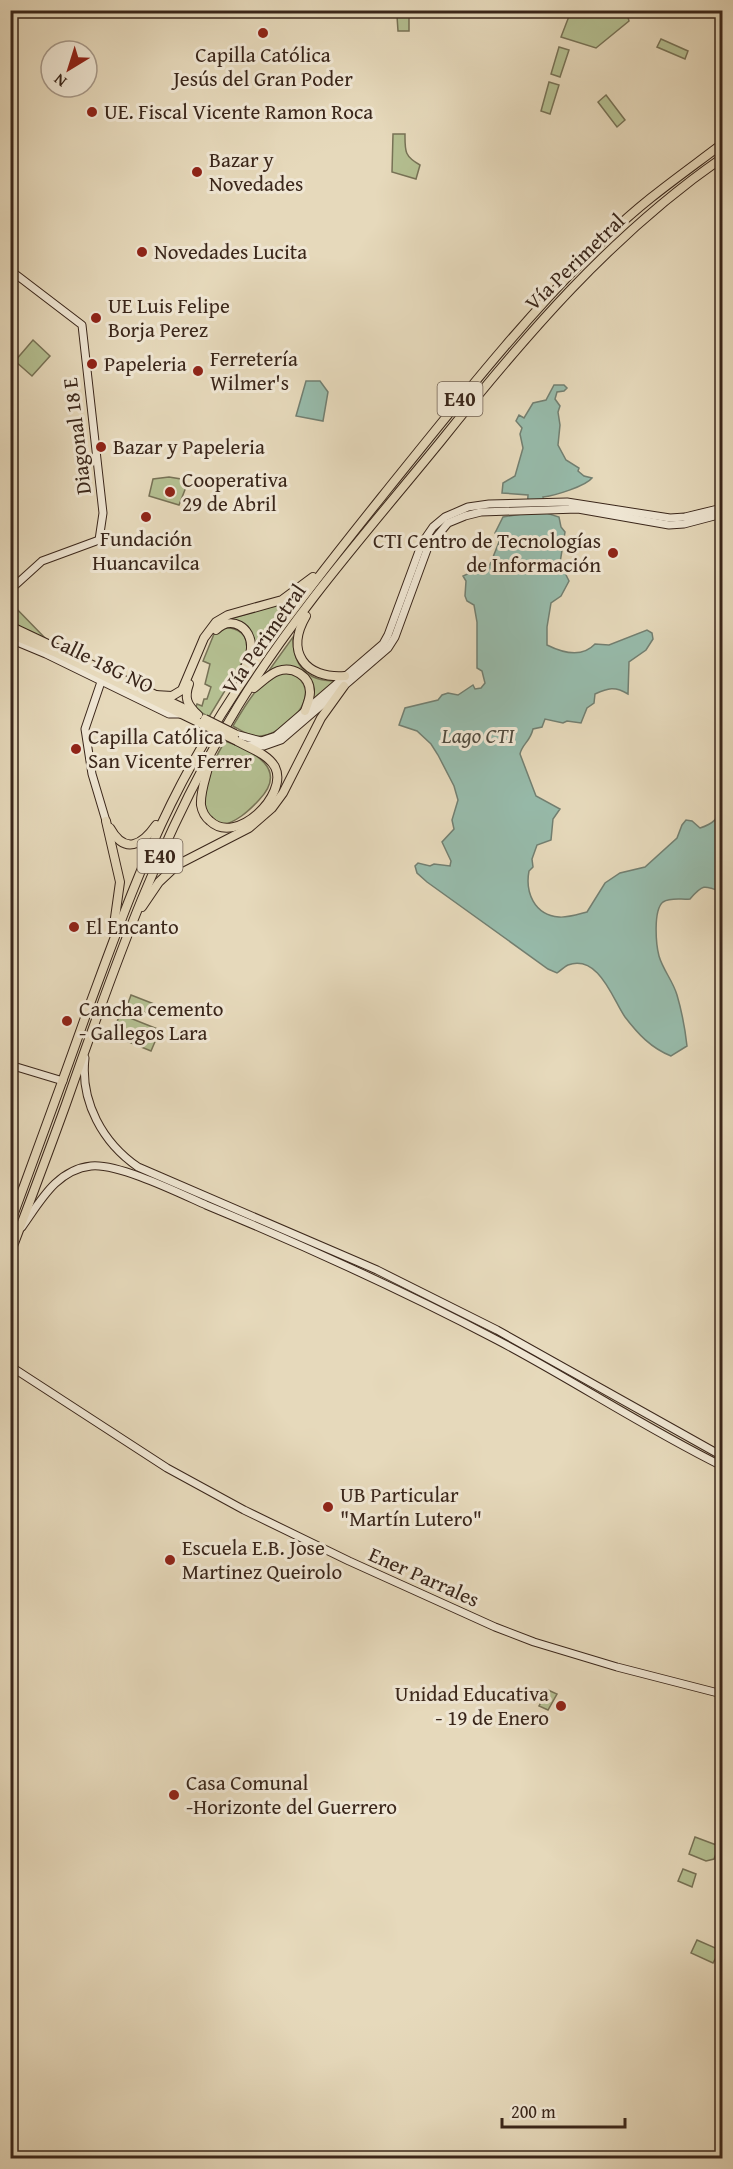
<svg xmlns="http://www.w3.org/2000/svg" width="733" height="2169" font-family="'Gentium Book Plus',serif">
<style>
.green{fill:#b4bf91;stroke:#777256;stroke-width:1.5}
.water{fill:#97bbab;stroke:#727f71;stroke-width:1.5}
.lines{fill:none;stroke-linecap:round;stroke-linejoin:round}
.secondary-casing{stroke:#3a261a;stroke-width:9}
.primary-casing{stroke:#3a261a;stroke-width:10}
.highway-casing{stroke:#3a261a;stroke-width:10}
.secondary{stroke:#efe6d3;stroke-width:7}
.primary{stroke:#e6d9bb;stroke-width:8}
.highway{stroke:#e6d9bb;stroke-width:8}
.primary-bridge-casing{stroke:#3a261a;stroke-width:10;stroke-linecap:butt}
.primary-bridge{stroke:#e6d9bb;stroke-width:8}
.poi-dot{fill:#8f2418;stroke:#efe6d3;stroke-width:2}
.labels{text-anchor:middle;stroke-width:6;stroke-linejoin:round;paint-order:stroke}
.shield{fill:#efe6d3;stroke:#706052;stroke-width:1.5}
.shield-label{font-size:20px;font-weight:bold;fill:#3a261a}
.poi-label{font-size:21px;fill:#3a261a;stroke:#efe6d3;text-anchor:start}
.street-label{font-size:21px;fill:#3a261a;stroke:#efe6d3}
.water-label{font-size:22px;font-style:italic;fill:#514b3e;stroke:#efe6d3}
</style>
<rect width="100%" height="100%" fill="#e6d9bb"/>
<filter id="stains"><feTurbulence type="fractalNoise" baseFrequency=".00333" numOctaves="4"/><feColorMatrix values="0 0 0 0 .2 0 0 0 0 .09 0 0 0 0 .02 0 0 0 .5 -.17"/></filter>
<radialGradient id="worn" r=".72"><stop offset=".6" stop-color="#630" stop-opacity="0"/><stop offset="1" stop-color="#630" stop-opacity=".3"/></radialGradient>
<!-- green -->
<g class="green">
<polygon points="626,10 629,21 596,48 561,37 571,11"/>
<polygon points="397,16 409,17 409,31 398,31"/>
<polygon points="661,39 688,51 685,59 657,47"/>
<polygon points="559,47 569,50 560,77 551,74"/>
<polygon points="549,82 559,85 550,114 541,111"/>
<polygon points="606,95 625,120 617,127 598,102"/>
<path d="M 393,134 L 405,134 C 405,151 404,156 420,165 L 416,179 L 392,172 Z"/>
<polygon points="33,340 50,356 32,376 15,361"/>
<polygon points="169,477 181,479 186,487 179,505 149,496 153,479"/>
<polygon points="288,602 252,654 255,642 251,632 222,621"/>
<polygon points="11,603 46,639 11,623"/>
<path d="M 226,627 C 239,629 246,634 249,648 L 243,661 L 209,717 L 195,709 L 197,704 L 202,706 L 204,699 L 207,699 L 211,687 L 205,684 L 210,664 L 203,661 L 214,634 Z"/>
<path d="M 293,637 C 293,666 306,681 335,681 L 311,704 L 312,695 L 299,671 L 265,676 Z"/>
<path d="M 289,672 C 331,690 283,739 255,736 C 247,735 240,730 233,726 C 242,711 258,682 275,675 C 280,673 285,673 289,672 Z"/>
<path d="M 225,741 C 254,751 289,769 259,800 C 247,813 237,821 221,826 C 217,822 210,818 207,813 C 195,796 216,756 225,741 Z"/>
<polygon points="131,995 154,1004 150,1014 127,1006"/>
<polygon points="120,1014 160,1030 151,1051 112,1035"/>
<polygon points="548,1690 557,1694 548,1710 539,1706"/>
<polygon points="695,1837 719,1846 714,1859 706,1861 689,1854"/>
<polygon points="683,1869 696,1874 692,1887 678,1881"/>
<polygon points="697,1940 720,1950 713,1963 691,1953"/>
</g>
<!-- water -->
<g class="water">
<polygon points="306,381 320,381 328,392 323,421 296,416"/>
<path d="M 554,385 L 564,385 L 567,388 L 564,391 L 557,392 L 555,399 L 560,406 L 558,412 L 560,425 L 558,445 L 566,460 L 579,468 L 578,471 L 584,476 L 592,478 C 586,486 554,496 543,497 L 546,513 L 559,517 L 561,527 L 565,532 L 560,563 L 569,581 L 561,596 L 551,603 L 547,627 L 547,645 C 563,653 582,658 595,644 L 609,645 L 647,630 L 652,633 L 653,639 L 646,650 L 629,662 L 628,694 C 615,686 608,688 595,694 L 594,703 L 587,708 L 581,723 L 567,721 L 563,723 L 545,719 L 542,727 L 533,729 C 530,742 522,744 520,754 L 536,796 L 560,809 L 553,819 L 551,840 L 537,845 L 532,859 L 533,867 L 529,871 C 525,892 534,915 559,917 C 567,918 579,914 587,912 L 605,883 L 620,873 L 645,867 L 677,838 L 682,825 L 686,820 L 692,821 L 700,828 C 713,824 718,819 722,806 L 722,892 C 704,885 703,884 690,899 C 682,900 671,897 663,902 C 653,910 656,945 659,956 C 663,970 673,981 677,995 C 682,1012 685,1028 687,1046 L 671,1056 C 651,1048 638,1034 625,1017 C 613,1000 599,954 568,965 C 564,967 560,971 557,973 L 548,969 L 427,882 L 417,873 L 415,866 L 418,863 L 430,866 L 434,864 L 450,866 L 451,861 L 442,842 L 454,829 L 452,820 L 458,800 L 454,786 L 438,755 L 431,744 L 417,731 L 399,725 L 405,708 L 438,700 L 442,695 L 448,693 L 458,695 L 473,685 L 475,689 L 481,688 L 485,683 L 482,671 L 477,668 L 477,622 L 474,605 L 467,601 L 465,596 L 466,581 L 463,576 L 478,569 L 489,567 L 501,537 L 495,533 L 503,517 L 527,513 L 528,495 L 502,493 L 503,483 L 515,476 L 523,448 L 520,434 L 522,428 L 516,421 L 519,415 L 524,418 L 533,403 L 546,400 Z"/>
</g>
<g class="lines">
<defs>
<g id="secondary">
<polyline points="10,20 19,10"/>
<polyline points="10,270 82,325 103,513 99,540 42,561 10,590"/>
<polyline points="10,639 46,654 169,714 180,714"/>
<polyline points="102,679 85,729 92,774 106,821"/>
<polyline points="235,734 261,741 276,736 383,644 388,635 422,543 433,527 445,517 468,507 489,504 567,502 670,518 685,517 722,508"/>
<polyline points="248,745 264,746 281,740 388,648 395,637 428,547 448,523 465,516 481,512 578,509 669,525 684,524 722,514"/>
<path d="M 85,1058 C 80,1102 103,1143 138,1167 L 377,1270 L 497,1330 L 722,1456"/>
<polyline points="10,1065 63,1081"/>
<path d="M 22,1227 C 40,1202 56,1170 91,1166 C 118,1163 179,1193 206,1205 C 305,1246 402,1290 497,1340 C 573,1380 645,1428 722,1466"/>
<polyline points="10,1366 167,1468 244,1510 349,1561 495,1627 534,1642 617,1667 722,1694"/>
</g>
<g id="primary">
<polyline points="10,626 196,714"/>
<polyline points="10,634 54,652 202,724"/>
</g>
<g id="highway">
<path d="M 306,616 C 285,652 305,679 345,676"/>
<path d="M 216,630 C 231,615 252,627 251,648 C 251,658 245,667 241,675"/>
<path d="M 189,684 C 184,698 187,705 198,715"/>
<path d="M 254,688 C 262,682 269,674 278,671 C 293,666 310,676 310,692 C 310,699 307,705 305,711"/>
<polyline points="155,695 172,696 182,690 204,638 216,622 228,615 282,600 313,577"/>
<path d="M 209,764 C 206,777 200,792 201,805 C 202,811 205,817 210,821 C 236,846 289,795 275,767 C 268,754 249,748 237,741"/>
<polyline points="106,821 120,882 113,932"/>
<path d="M 110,828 C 125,855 142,845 156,825"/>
<polyline points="142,907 159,882 177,865 249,828 272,808 283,793 321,718 344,686"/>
<path d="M 10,1224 C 36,1153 62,1083 87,1012 C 113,942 138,871 171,804 C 228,688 308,589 388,489 C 459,401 528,313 609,235 C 643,201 684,173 722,144"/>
<path d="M 10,1254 C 29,1204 48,1154 66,1104 C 114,967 162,830 238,706 C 296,611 371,527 441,441 C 525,336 611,235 722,158"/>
</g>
</defs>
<!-- secondary casing -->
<use href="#secondary" class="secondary-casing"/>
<!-- primary casing -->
<use href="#primary" class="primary-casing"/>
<!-- highway casing -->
<use href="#highway" class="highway-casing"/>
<!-- secondary -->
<use href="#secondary" class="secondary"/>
<!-- primary -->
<use href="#primary" class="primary"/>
<!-- highway -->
<use href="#highway" class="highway"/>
<defs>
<g id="primary-bridge">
<polyline points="205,719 235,734"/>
<polyline points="202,724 237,741"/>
</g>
</defs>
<!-- primary-bridge casing -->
<use href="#primary-bridge" class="primary-bridge-casing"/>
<!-- primary-bridge -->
<use href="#primary-bridge" class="primary-bridge"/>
</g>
<!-- markers -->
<g class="poi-dot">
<circle cx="263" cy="33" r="6"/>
<circle cx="92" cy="112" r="6"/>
<circle cx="197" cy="172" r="6"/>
<circle cx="142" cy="252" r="6"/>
<circle cx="96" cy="318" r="6"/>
<circle cx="92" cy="364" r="6"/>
<circle cx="198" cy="371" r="6"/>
<circle cx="101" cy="447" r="6"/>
<circle cx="170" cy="492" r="6"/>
<circle cx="146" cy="517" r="6"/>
<circle cx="613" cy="553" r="6"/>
<circle cx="76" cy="749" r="6"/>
<circle cx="74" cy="927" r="6"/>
<circle cx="67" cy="1021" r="6"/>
<circle cx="328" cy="1507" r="6"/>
<circle cx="170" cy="1560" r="6"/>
<circle cx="561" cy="1706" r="6"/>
<circle cx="174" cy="1795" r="6"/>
</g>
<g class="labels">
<!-- shield labels -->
<g class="shield">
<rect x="437.5" y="382" width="45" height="34" rx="4.5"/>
<rect x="137.5" y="839" width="45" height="34" rx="4.5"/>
</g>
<g class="shield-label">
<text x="460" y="406">E40</text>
<text x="160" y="863">E40</text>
</g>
<!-- poi labels -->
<g class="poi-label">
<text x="263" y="62" text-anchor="middle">Capilla Católica<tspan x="263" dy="24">Jesús del Gran Poder</tspan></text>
<text x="104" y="119">UE. Fiscal Vicente Ramon Roca</text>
<text x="209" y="167">Bazar y<tspan x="209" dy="24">Novedades</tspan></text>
<text x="154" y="259">Novedades Lucita</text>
<text x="108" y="313">UE Luis Felipe<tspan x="108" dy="24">Borja Perez</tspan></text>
<text x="210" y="366">Ferretería<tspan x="210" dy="24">Wilmer's</tspan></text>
<text x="104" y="371">Papeleria</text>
<text x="113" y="454">Bazar y Papeleria</text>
<text x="182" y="487">Cooperativa<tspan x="182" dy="24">29 de Abril</tspan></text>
<text x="146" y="546" text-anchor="middle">Fundación<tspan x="146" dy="24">Huancavilca</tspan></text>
<text x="601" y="548" text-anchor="end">CTI Centro de Tecnologías<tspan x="601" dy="24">de Información</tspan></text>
<text x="88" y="744">Capilla Católica<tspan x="88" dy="24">San Vicente Ferrer</tspan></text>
<text x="86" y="934">El Encanto</text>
<text x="79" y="1016">Cancha cemento<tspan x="79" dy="24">- Gallegos Lara</tspan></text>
<text x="340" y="1502">UB Particular<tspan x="340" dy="24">"Martín Lutero"</tspan></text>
<text x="182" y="1555">Escuela E.B. Jose<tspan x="182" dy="24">Martinez Queirolo</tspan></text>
<text x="549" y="1701" text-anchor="end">Unidad Educativa<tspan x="549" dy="24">- 19 de Enero</tspan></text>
<text x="186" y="1790">Casa Comunal<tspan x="186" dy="24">-Horizonte del Guerrero</tspan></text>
</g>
<!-- street labels -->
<g class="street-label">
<text transform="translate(575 262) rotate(-44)" y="7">Vía Perimetral</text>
<text transform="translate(77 436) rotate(-97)" y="7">Diagonal 18 E</text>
<text transform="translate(264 639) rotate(-55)" y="7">Vía Perimetral</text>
<text transform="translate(102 663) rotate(26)" y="7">Calle 18G NO</text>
<text transform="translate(424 1577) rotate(24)" y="7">Ener Parrales</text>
</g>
<!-- water labels -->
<g class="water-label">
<text x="478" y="743">Lago CTI</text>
</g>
</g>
<!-- margin -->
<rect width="733" height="2169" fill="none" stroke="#e6d9bb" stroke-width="36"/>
<rect x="12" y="12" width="709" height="2145" fill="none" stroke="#3a261a" stroke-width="3"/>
<rect x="18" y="18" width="697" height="2133" fill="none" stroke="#3a261a" stroke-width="1.5"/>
<!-- north arrow -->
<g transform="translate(69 69) rotate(218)"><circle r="28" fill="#efe6d3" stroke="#a79989" stroke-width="1.5"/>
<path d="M0-4.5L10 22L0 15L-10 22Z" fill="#8f2418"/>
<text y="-9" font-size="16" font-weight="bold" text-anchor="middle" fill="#3a261a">N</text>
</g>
<!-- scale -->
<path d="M502 2118v9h123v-9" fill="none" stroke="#3a261a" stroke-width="3"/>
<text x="511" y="2118" font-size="18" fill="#3a261a" stroke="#efe6d3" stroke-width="4.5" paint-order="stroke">200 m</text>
<rect width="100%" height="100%" filter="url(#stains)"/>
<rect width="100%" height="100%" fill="url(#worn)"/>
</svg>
